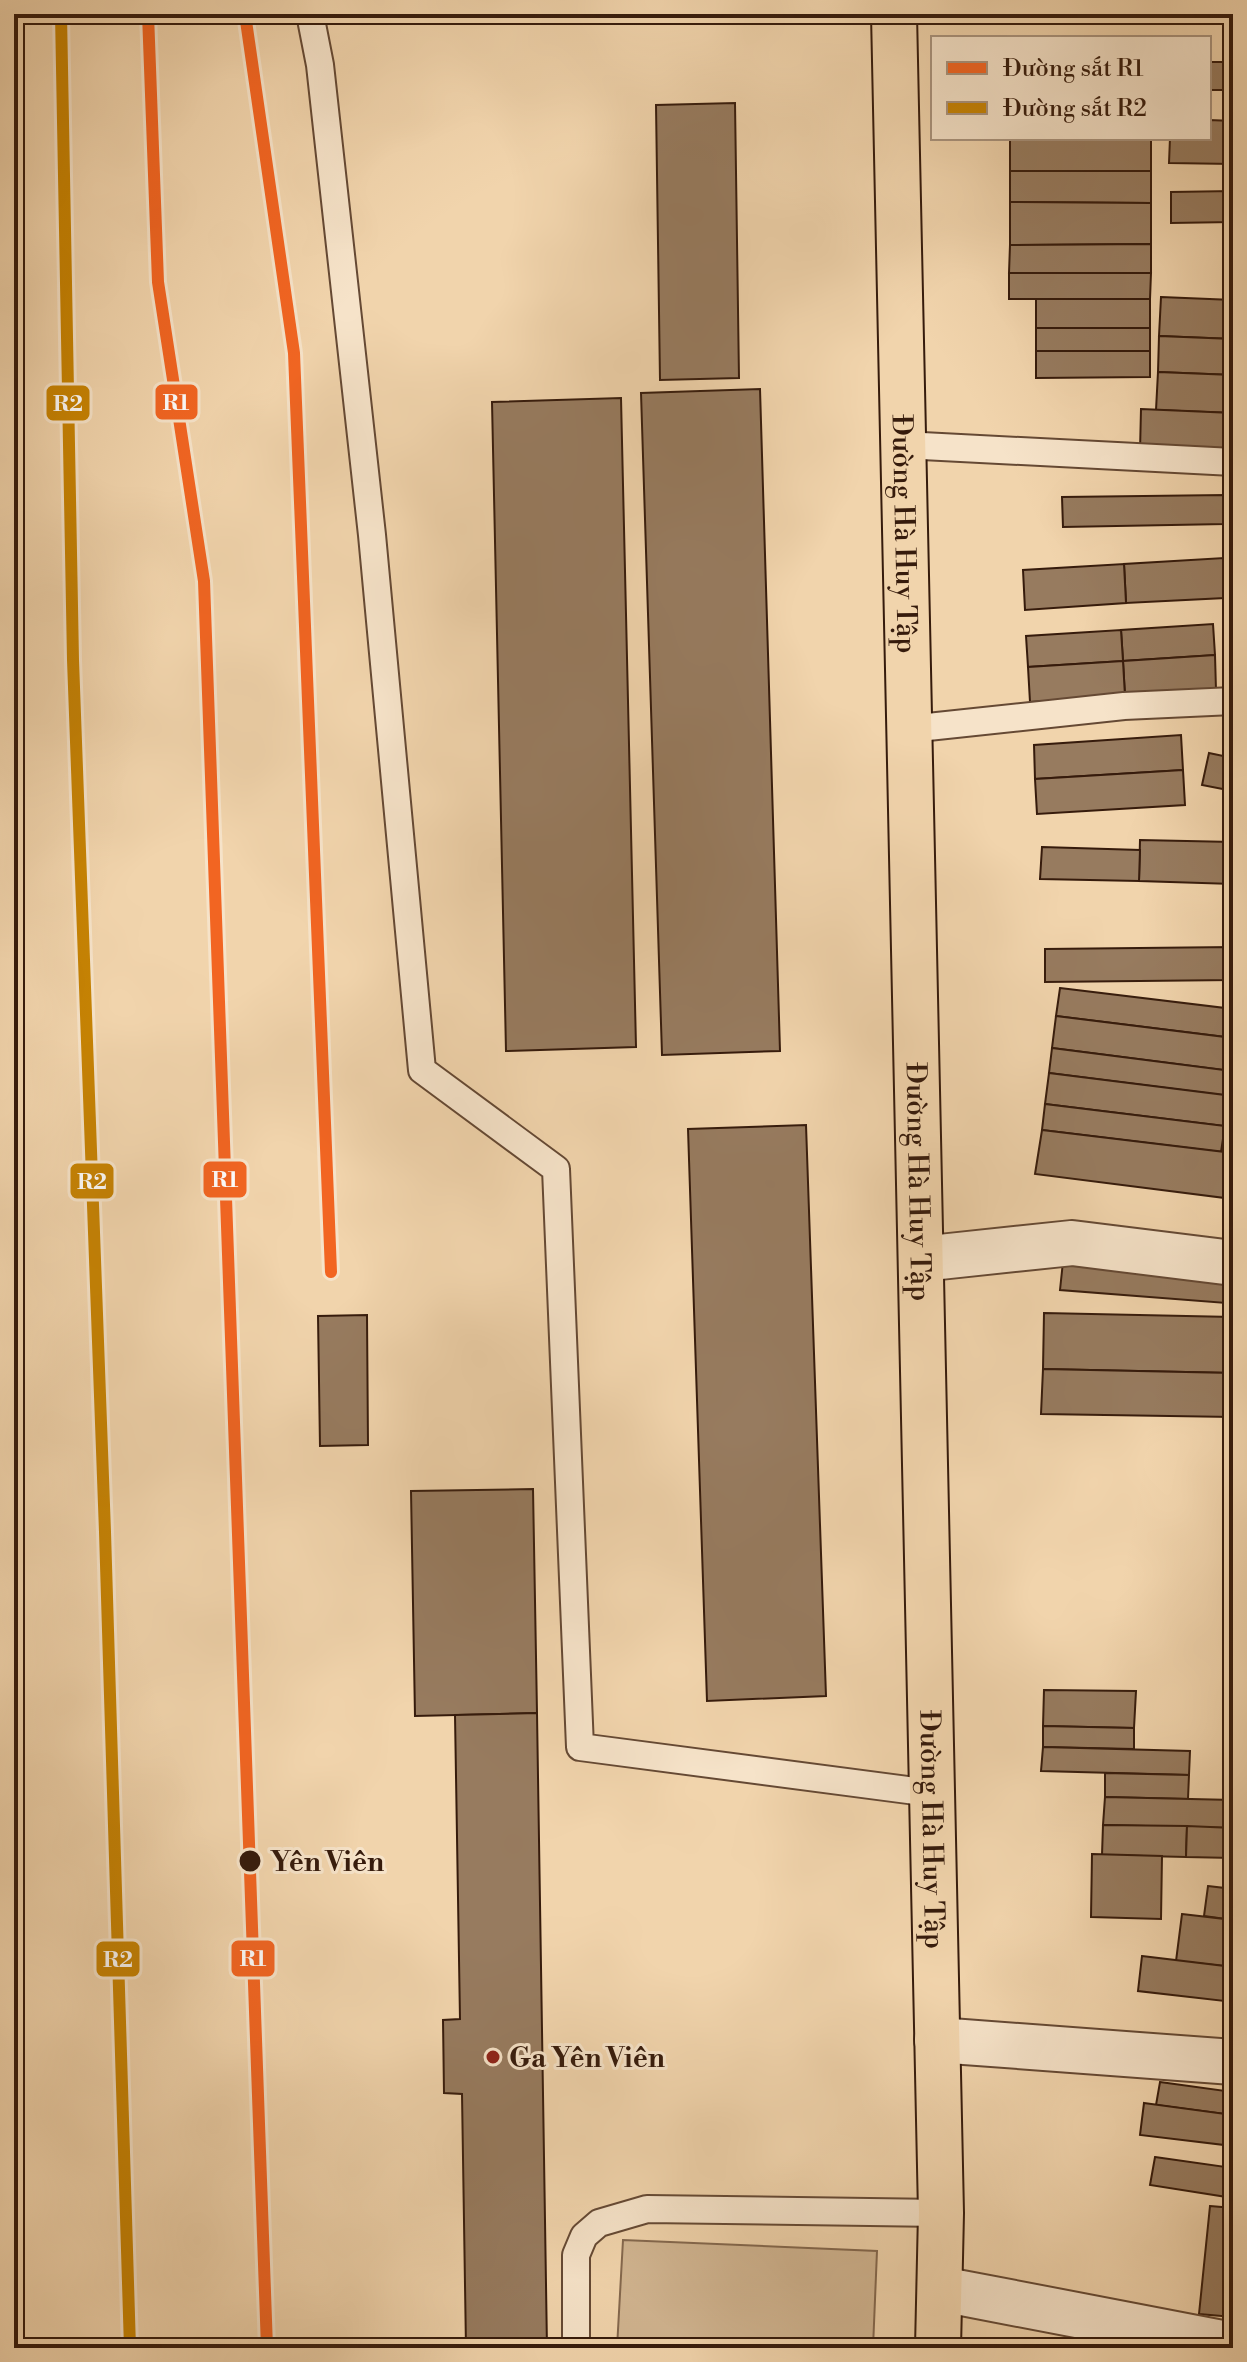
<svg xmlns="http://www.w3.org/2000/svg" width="1247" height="2362" font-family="'Libre Bodoni',serif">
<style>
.green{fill:#d1b591;stroke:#84684e;stroke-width:2}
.building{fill:#977b5f;stroke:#361b0c;stroke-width:2}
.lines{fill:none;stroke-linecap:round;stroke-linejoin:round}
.service-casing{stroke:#654934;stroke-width:30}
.minor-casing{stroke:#654934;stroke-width:48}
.primary-casing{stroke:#361b0c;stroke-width:48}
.service{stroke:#f6e3c9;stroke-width:26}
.minor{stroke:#f6e3c9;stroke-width:44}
.primary{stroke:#f1d4ac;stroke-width:44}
.rail-casing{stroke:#361b0c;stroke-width:9}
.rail{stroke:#f6e3c9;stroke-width:6;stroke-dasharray:18;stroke-linecap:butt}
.rail-1-casing{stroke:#f6e3c9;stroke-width:18}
.rail-2-casing{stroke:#f6e3c9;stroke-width:18}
.rail-1{stroke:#f26522;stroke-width:12}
.rail-2{stroke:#c78303;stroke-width:12}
.stop-dot{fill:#361b0c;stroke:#f6e3c9;stroke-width:3}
.poi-dot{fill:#8f2418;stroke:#f6e3c9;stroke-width:3}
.labels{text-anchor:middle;stroke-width:6;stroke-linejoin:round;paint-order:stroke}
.street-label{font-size:28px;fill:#361b0c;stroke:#f6e3c9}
.stop-label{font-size:28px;font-weight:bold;fill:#361b0c;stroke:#f6e3c9;text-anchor:start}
.poi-label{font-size:28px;font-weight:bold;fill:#361b0c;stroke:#f6e3c9;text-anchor:start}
.line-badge{stroke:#f6e3c9;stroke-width:3}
.badge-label{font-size:22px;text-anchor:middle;font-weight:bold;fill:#fff}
</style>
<rect width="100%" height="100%" fill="#f1d4ac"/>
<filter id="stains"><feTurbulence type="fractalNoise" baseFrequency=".0025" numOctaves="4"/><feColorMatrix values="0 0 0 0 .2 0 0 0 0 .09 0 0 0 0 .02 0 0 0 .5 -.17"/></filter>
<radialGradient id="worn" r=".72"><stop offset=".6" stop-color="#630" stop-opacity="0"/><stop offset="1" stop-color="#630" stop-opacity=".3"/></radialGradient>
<!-- green -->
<polygon class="green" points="623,2240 877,2251 873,2348 617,2348"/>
<!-- building -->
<g class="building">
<rect x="1209" y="62" width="24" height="28"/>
<polygon points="735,103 739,378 660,380 656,105"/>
<polygon points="1209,120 1233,121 1233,164 1169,163 1170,138 1209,138"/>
<rect x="1010" y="138" width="141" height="33"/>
<polygon points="1010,171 1151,171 1151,203 1010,202"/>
<polygon points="1233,191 1233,222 1171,223 1171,192"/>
<polygon points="1010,202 1151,203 1151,244 1010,245"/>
<polygon points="1151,244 1151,273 1009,273 1010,245"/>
<polygon points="1009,273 1151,273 1150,299 1009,299"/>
<polygon points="1161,297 1233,300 1233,339 1159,336"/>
<rect x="1036" y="299" width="114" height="29"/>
<rect x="1036" y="328" width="114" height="23"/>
<polygon points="1159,336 1233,339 1233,375 1158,372"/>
<polygon points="1036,351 1150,351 1150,377 1036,378"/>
<polygon points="1158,372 1233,375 1233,413 1156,410"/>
<polygon points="760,389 780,1051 662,1055 641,393"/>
<polygon points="621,398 636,1047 506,1051 492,402"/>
<polygon points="1141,409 1233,413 1233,455 1140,451"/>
<polygon points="1225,495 1225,524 1063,527 1062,497"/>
<polygon points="1224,558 1225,598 1126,603 1124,564"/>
<polygon points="1124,564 1126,603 1025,610 1023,570"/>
<polygon points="1213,624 1215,655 1123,661 1121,630"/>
<polygon points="1121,630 1123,661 1028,667 1026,636"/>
<polygon points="1215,655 1216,690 1125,696 1123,661"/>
<polygon points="1123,661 1125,696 1030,702 1028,667"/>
<polygon points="1181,735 1183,770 1035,779 1034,745"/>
<polygon points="1209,753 1233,758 1233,791 1202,785"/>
<polygon points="1183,770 1185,805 1037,814 1035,779"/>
<polygon points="1140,840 1233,842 1233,884 1139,881"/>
<polygon points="1042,847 1140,850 1139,881 1040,879"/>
<polygon points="1233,947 1233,980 1045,982 1045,949"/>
<polygon points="1060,988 1233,1009 1233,1038 1056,1016"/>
<polygon points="1056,1016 1233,1038 1232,1071 1052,1048"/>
<polygon points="1052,1048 1232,1071 1229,1096 1049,1073"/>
<polygon points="1049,1073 1233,1096 1233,1127 1045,1104"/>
<polygon points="1045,1104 1225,1126 1221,1152 1042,1130"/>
<polygon points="806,1125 826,1696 707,1701 688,1129"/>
<polygon points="1042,1130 1233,1153 1233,1199 1035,1174"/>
<polygon points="1064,1252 1229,1266 1226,1303 1060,1290"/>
<polygon points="1044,1313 1233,1317 1233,1373 1043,1369"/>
<polygon points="367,1315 368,1445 320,1446 318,1316"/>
<polygon points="1043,1369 1233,1373 1233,1417 1041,1414"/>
<polygon points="533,1489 537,1713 415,1716 411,1491"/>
<polygon points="1044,1690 1136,1691 1134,1728 1043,1726"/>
<polygon points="537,1713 547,2348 466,2348 462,2094 444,2093 443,2020 460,2019 455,1715"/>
<polygon points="1043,1726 1134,1728 1134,1749 1043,1747"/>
<polygon points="1043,1747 1190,1751 1189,1775 1041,1771"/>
<polygon points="1105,1773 1189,1775 1188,1799 1105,1797"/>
<polygon points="1105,1797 1233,1800 1233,1828 1103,1825"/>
<polygon points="1103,1825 1187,1826 1186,1857 1102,1855"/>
<polygon points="1187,1826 1233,1828 1233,1858 1186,1857"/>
<polygon points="1092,1854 1162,1856 1161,1919 1091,1917"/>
<polygon points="1208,1886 1233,1889 1233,1920 1204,1916"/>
<polygon points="1182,1914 1233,1920 1233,1967 1176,1961"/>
<polygon points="1142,1956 1233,1967 1233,2002 1138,1991"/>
<polygon points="1160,2082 1233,2092 1233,2115 1156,2105"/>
<polygon points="1144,2103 1233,2115 1233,2146 1140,2135"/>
<polygon points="1155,2157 1233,2168 1233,2198 1150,2185"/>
<polygon points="1210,2206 1233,2208 1233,2317 1199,2314"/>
</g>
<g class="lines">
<defs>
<g id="service">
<polyline points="310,14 320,65 372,535 422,1070 556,1169 580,1747 931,1793"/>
<polyline points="903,445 1233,462"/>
<polyline points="909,729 1124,706 1233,701"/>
<polyline points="576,2348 576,2255 584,2236 599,2223 647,2209 941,2213"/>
</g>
<g id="minor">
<polyline points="921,1259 1072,1243 1233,1263"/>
<polyline points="937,2040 1233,2062"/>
<polyline points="941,2289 1233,2345"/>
</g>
<g id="primary">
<path id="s1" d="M 894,14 L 941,2213 L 938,2348"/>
</g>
</defs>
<!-- service casing -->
<use href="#service" class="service-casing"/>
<!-- minor casing -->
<use href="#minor" class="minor-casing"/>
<!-- primary casing -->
<use href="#primary" class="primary-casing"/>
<!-- service -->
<use href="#service" class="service"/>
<!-- minor -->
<use href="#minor" class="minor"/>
<!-- primary -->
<use href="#primary" class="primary"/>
<defs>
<polyline id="rail" points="245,14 294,353 331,1272"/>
</defs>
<!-- rail casing -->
<use href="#rail" class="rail-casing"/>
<!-- rail -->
<use href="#rail" class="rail"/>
<defs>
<g id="rail-1">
<polyline points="148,14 158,282 204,581 267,2348"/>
<polyline points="245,14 294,353 331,1272"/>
</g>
<polyline id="rail-2" points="61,14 73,660 105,1532 130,2348"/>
</defs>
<!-- rail-1 casing -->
<use href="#rail-1" class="rail-1-casing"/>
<!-- rail-2 casing -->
<use href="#rail-2" class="rail-2-casing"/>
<!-- rail-1 -->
<use href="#rail-1" class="rail-1"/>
<!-- rail-2 -->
<use href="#rail-2" class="rail-2"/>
</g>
<!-- markers -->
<circle class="stop-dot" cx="250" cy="1861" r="12"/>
<circle class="poi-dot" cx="493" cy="2057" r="8"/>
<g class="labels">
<!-- street labels -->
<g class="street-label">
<text dy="10" stroke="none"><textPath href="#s1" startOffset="520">Đường Hà Huy Tập</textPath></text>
<text dy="10" stroke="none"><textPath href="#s1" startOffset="1168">Đường Hà Huy Tập</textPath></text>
<text dy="10" stroke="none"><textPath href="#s1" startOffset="1816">Đường Hà Huy Tập</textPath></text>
</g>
<!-- stop labels -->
<g class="stop-label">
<text x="270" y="1871">Yên Viên</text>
</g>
<!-- poi labels -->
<g class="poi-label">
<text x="509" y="2067">Ga Yên Viên</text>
</g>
</g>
<g class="line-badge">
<rect x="154" y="383" width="45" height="38" rx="8" fill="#f26522"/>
<rect x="45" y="384" width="46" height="38" rx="8" fill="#c78303"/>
<rect x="202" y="1160" width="46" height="39" rx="8" fill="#f26522"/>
<rect x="69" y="1162" width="46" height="38" rx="8" fill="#c78303"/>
<rect x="230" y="1939" width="46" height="39" rx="8" fill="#f26522"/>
<rect x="95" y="1940" width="46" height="38" rx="8" fill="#c78303"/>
</g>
<g class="badge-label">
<text x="176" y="410">R1</text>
<text x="68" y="411">R2</text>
<text x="225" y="1187">R1</text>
<text x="92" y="1189">R2</text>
<text x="253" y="1966">R1</text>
<text x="118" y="1967">R2</text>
</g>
<!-- margin -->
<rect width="1247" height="2362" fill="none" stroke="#f1d4ac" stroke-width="48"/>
<rect x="16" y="16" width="1215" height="2330" fill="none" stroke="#361b0c" stroke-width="4"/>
<rect x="24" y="24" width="1199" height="2314" fill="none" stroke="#361b0c" stroke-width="2"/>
<!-- legend -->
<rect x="931" y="36" width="280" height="104" fill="#f6e3c9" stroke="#a9937d" stroke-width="2"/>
<rect x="947" y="62" width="40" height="12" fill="#f26522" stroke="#a9937d" stroke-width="2"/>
<text x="1003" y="76" font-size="24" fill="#361b0c">Đường sắt R1</text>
<rect x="947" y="102" width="40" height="12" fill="#c78303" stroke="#a9937d" stroke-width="2"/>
<text x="1003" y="116" font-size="24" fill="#361b0c">Đường sắt R2</text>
<rect width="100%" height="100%" filter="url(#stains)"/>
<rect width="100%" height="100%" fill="url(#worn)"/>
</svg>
